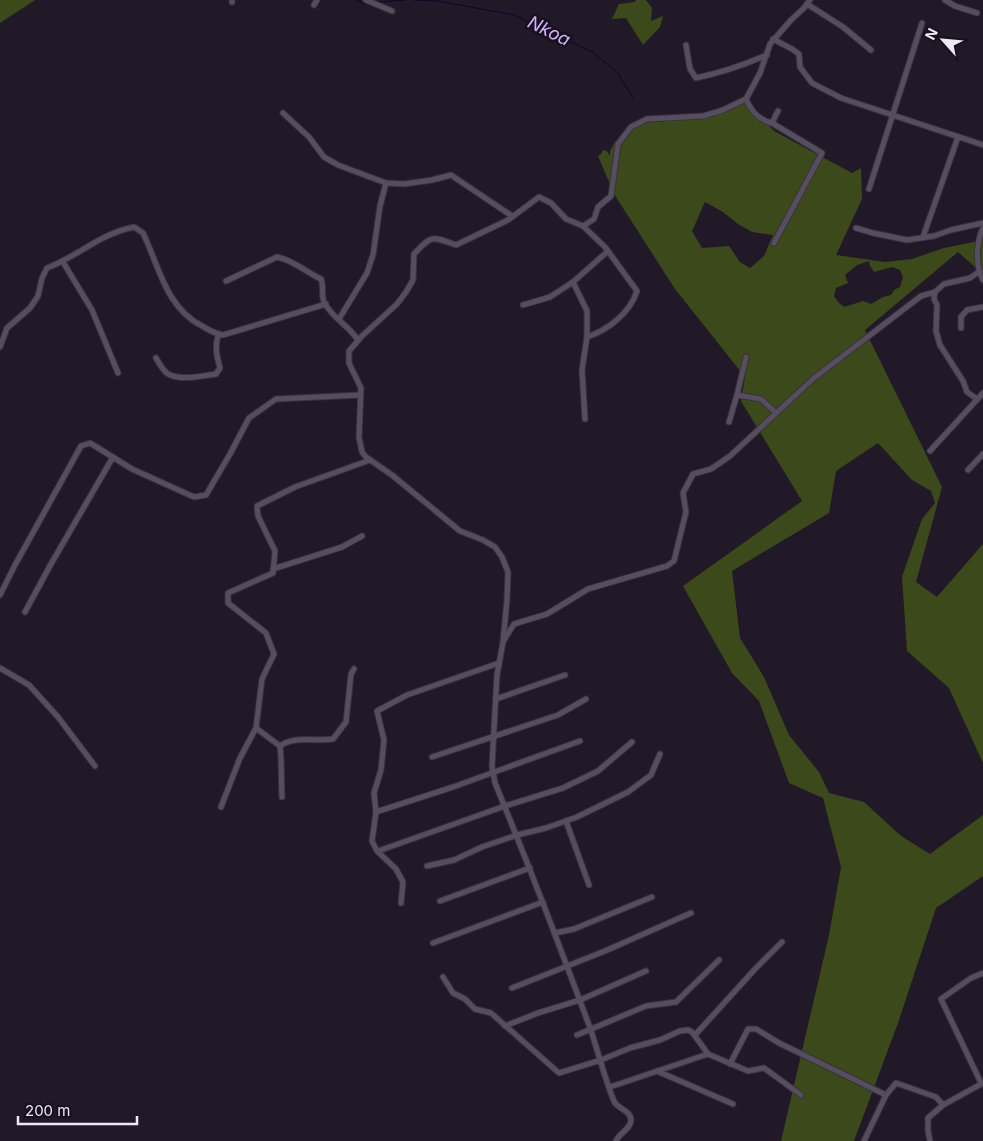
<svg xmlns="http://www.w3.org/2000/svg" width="983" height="1141" font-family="Inter,sans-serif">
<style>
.green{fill:#3c491a;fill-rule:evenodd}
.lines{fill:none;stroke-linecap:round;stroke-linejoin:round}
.stream{stroke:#170029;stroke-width:1}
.minor-casing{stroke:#38333d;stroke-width:7}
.minor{stroke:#564e5f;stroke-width:5}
.labels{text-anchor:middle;stroke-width:5;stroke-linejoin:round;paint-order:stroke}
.water-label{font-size:18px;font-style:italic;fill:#d5b1fb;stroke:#17101e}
</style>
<rect width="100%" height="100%" fill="#211928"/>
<!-- green -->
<g class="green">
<polygon points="0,0 35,0 0,23"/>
<polygon points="636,0 646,0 652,8 651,21 663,16 660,27 643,45 626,18 612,19 619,4 635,2"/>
<path d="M 745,98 L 774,131 L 852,173 L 861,168 L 862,199 L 836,255 L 885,262 L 912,259 L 944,248 L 983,240 L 983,274 L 958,252 L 865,330 L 942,487 L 916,582 L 937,597 L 983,544 L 983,763 L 949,688 L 907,651 L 902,577 L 922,519 L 935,503 L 931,491 L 912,480 L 878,443 L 836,471 L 829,513 L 732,571 L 740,638 L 764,677 L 789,735 L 819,772 L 829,793 L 864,802 L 901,836 L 930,854 L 983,815 L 983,876 L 936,908 L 898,1023 L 854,1141 L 781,1141 L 829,935 L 841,867 L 823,798 L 789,783 L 759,701 L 732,673 L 683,586 L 802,501 L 741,401 L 745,377 L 675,289 L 614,194 L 598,156 L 601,154 L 603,150 L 607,151 L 610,156 L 610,151 L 615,142 L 624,133 L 642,124 L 653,120 L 661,122 L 682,116 L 723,112 ZM 705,202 L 723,212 L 738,224 L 752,232 L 773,235 L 764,256 L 750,268 L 740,262 L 729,246 L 702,248 L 692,231 ZM 869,261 L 870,266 L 874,272 L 892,267 L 900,270 L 903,277 L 900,287 L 894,290 L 891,295 L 883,297 L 871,304 L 863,301 L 844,307 L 838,302 L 834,296 L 836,288 L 848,283 L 845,275 L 857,265 Z"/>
</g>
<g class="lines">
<!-- stream -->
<g class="stream">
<polyline points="357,0 364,4 368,3"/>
<polyline points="413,0 438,1 514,15 592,52 617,72 633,98"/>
<polyline points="377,2 405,0"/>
</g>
<defs>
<g id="minor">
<polyline points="232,0 232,2"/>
<polyline points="366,0 392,11"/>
<polyline points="945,0 955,6 977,13"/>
<polyline points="807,4 843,27 871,50"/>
<polyline points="314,5 317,0"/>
<polyline points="773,39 792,49 799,54 800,67 812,83 841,98 983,145"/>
<path d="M 686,45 L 690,69 L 696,78 C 720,73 744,65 767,55"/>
<path d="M 746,99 C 751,111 758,120 772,123 L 778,111"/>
<polyline points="283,113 309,137 324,157 338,165 386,183 404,184 432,180 451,175 512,216"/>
<polyline points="772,123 822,153 774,243"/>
<polyline points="869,189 922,23"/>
<path d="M 583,226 L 605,247 L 637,291 C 630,313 608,330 587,337"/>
<polyline points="856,228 873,233 907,240 934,236 951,230 983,223"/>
<path d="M 983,228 C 976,242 975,266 983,280"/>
<polyline points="923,237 958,137"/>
<polyline points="63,262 92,310 118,373"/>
<path d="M 226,281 L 277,257 C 293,260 306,272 321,279 C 324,286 321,295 324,302 C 332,318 348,325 358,340"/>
<polyline points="573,282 587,311 587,337 582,370 585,419"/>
<polyline points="935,292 934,299 937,305 936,331 940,345 963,381 967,392 977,399"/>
<polyline points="523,305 550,297 573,282 608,251"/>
<polyline points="339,319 367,273 373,255 380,206 386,183"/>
<polyline points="961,328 961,317 967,310 983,307"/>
<path d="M 0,347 L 7,328 L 30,308 L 38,296 L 42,278 L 47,268 C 79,256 99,234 134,227 L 143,233 C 159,266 166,308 202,326 C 209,330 215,334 223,335 L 326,304"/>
<path d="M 156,358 C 159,363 163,371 168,374 C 182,381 202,376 216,374 L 220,368 C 217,357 214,345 219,334"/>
<polyline points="737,395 761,399 776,413"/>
<polyline points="729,422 737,395 746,357"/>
<polyline points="930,451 983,393"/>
<polyline points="968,470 983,454"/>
<polyline points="273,569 342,547 362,536"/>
<polyline points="0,595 15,565 81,446 90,443 132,469 194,497 206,495 230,454 249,418 276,399 360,395"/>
<polyline points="25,612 51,564 113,457"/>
<polyline points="504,640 514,624 547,614 588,589 667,566 674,561 686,512 683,493 693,474 711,469 730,456 814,378 921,296 935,292 944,284 970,278 980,271"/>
<polyline points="0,668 29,685 58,717 95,766"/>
<polyline points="496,699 565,675"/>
<polyline points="256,728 280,746"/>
<polyline points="432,757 558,715 586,699"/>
<path d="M 282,797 C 281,780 282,763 280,746 C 296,735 315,742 333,739 L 346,722 L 351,674 L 354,669"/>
<polyline points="221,807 240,758 256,728 262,679 274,654 266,633 228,603 228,593 273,573 275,551 258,516 257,506 295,487 370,460"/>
<polyline points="376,812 453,787 580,741"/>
<polyline points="566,821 589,885"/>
<polyline points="381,850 505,806 563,788 598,771 632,742"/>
<polyline points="427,866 454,860 482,847 517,835 546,828 577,817 628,792 651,775 660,754"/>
<polyline points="440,901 530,868"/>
<polyline points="401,903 403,882 396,869 377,851 372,841 376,812 374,793 381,770 384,740 377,711 407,695 499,663"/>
<polyline points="555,933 574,929 652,897"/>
<polyline points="433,943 543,902"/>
<polyline points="443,977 453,993 465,999 475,1009 491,1013 559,1073 601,1060 630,1048 660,1040 680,1031 688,1030 692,1032 708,1054"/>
<polyline points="512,988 605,951 691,913"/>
<polyline points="505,1026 538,1013 580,1000 646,971"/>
<polyline points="577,1035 646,1006 676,1002 719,960"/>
<polyline points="695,1035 756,968 782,942"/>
<polyline points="730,1064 748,1029 756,1029 779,1043 886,1095"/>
<polyline points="657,1071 733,1104"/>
<polyline points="981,1083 941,999 971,978 983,973"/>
<polyline points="610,1087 708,1054 748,1071 764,1068 801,1095"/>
<path d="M 616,1141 C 619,1133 631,1129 631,1120 C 631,1110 617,1109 614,1101 C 604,1077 598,1050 589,1025 C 559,944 528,863 495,783 L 492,766 L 497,675 L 503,642 L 507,600 L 508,572 L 502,557 L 495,547 L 483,540 L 460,531 L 392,475 L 366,457 L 362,452 L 359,437 L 361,388 L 349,363 L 349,351 L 362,336 L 397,304 L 406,292 L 413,280 L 414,254 C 432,235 431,236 456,245 L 508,220 L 539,197 L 551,203 L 566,219 L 583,226 L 594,219 L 598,207 L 611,196 L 618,144 L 631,127 L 647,119 L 703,116 L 723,110 L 746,99 L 760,73 L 770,44 L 791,20 L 804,8 L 810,0"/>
<polyline points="864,1141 886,1095 896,1083 936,1097 943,1105 983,1083"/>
<polyline points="930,1141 928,1131 928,1118 943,1105"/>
</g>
</defs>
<!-- minor casing -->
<use href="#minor" class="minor-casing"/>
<!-- minor -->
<use href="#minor" class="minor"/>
</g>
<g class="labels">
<!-- water labels -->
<g class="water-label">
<text transform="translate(549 31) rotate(26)" y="6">Nkoa</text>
</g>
</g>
<!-- north arrow -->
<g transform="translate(943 40) rotate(297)" stroke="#17101e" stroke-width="4" paint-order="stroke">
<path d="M0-4L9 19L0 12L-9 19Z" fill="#eee9f3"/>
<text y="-8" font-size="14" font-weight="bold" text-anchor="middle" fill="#eee9f3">N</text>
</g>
<!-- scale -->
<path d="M18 1116v8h119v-8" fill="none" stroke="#eee9f3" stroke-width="2.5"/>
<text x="25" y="1116" font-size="15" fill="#eee9f3" stroke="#17101e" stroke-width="4" paint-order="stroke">200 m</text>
</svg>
